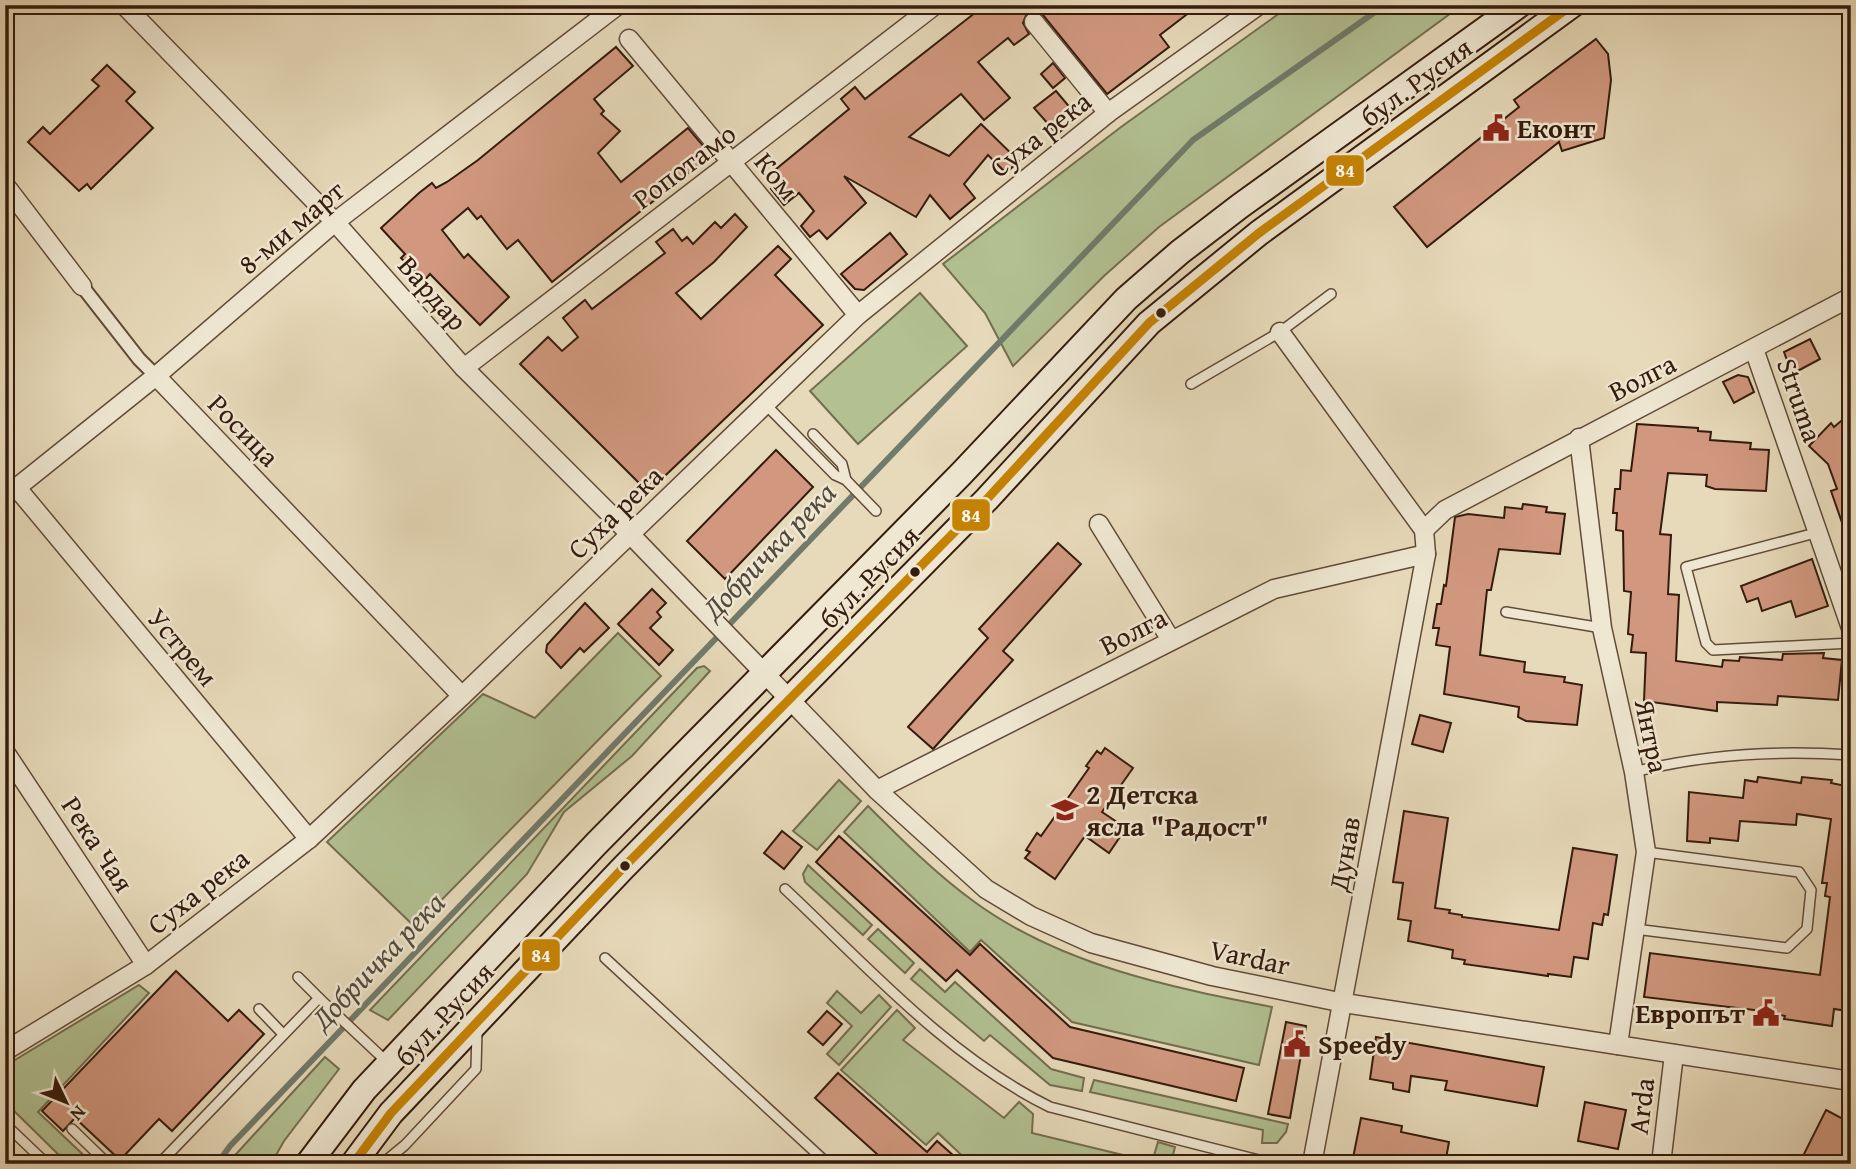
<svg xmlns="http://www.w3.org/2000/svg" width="1856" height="1169" font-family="'Gentium Book Plus',serif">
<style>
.green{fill:#b2c092;stroke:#746e50;stroke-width:2}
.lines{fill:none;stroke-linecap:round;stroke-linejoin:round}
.stream{stroke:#707b6c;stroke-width:6}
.building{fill:#d1987f;stroke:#351b0d;stroke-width:2}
.service-casing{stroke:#624b38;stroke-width:12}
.pedestrian-casing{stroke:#624b38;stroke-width:16}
.minor-casing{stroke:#624b38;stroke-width:21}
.secondary-casing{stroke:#351b0d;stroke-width:28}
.service{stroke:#efe7d2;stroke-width:9}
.pedestrian{stroke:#efe7d2;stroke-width:12}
.minor{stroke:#efe7d2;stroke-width:18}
.secondary{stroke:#efe7d2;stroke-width:24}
.bus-1-casing{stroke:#efe7d2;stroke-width:14}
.bus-1{stroke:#c68303;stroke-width:9}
.bus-dot{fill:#351b0d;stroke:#efe7d2;stroke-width:2.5}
.labels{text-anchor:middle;stroke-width:5;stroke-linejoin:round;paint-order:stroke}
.street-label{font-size:28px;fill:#351b0d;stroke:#efe7d2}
.poi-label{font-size:28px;font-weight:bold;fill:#351b0d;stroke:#efe7d2;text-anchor:start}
.water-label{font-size:30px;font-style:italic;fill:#524b3d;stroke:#efe7d2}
.line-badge{stroke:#efe7d2;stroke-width:2.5}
.badge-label{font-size:19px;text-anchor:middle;font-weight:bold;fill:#fff}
</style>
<rect width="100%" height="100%" fill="#e7daba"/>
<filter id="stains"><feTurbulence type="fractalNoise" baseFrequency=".00286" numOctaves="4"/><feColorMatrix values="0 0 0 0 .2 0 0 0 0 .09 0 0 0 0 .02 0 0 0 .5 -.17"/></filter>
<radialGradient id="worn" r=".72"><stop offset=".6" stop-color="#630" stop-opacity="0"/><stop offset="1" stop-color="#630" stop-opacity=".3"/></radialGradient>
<!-- green -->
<g class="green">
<polygon points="1291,5 1462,5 1159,227 1104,276 1013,366 985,313 943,264 1121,127"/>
<polygon points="920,293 967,346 858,444 810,391"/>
<polygon points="618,633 661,676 415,927 327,842 483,694 535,718"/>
<polygon points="704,666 710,671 632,756 564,812 527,874 388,1020 370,1010 697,668"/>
<polygon points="839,780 861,801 817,850 793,831"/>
<path d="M 868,806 C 902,840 937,875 976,903 C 1062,965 1169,987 1272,1007 L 1259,1065 L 1072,1022 L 981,940 L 970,952 L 844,832 Z"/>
<polygon points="808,865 872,925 863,935 805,882 803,874"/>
<polygon points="878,929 914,963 905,973 868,939"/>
<polygon points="920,969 945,992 955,982 1051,1069 1084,1078 1082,1091 1050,1085 990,1035 984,1041 911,979"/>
<polygon points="139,985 149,993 38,1112 93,1164 68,1164 5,1102 5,1066"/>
<polygon points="837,991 861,1013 879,995 891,1007 839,1065 827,1054 852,1026 827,1003"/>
<polygon points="897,1010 915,1028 903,1040 1004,1118 1019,1102 1033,1114 1032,1133 1152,1162 1158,1142 1175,1147 1173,1155 1168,1155 1165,1164 971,1164 938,1133 926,1145 841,1070"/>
<polygon points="325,1057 339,1069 284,1141 271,1164 227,1164"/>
<polygon points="1094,1080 1288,1124 1286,1132 1277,1143 1262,1143 1263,1130 1090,1092"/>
</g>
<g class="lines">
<!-- stream -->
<polyline class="stream" points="217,1164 230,1146 1193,140 1385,5"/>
</g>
<!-- building -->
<g class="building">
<polygon points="985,5 1199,5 1160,35 1169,47 1107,94 1043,15 1037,11 1027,13 1023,23 1029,34 1014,45 1008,38 978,62 1010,98 984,120 961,94 909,137 949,156 981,124 1019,161 1006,173 988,155 964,184 975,198 950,219 930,195 916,217 844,176 866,203 827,239 819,230 810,237 801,226 814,211 799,193 784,205 771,189 782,180 775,170 849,109 841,99 855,87 865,99"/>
<polygon points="1596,39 1608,54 1611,80 1604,138 1562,151 1559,142 1427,247 1394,207 1519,107 1514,100"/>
<polygon points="616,47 633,66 594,99 604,111 601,114 620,131 598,153 621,182 688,128 711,155 552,282 518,240 507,249 481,216 477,219 468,208 442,230 464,258 468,254 509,297 480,325 430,274 424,281 401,258 405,254 381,228 419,193 432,183 436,188 447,182 478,160"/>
<polygon points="1053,63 1065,78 1053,88 1041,74"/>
<polygon points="107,65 135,92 126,101 153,128 91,189 87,184 79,191 28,142 43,127 50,134 99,86 92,80"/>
<polygon points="1056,91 1078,117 1057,134 1034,108"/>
<polygon points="735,214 747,227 714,262 676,293 701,319 778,246 791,259 775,275 823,325 648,492 520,364 548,337 562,351 578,337 563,318 585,300 592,309 665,253 656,242 673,229 682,241 687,237 693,244 715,222 721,228"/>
<polygon points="890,233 907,254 864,290 855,289 841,274"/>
<polygon points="1810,339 1820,359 1792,374 1784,352"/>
<polygon points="1738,375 1748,377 1754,392 1734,403 1723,382"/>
<polygon points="1841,421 1851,430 1851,539 1848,540 1831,491 1837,489 1828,464 1809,446 1831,423 1834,427"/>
<polygon points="1637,424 1698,428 1698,431 1711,432 1710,440 1751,443 1750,449 1769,450 1766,491 1715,489 1706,486 1707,475 1668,473 1660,534 1671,535 1668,594 1679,595 1676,661 1722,667 1723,660 1739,661 1740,657 1782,660 1783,654 1824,653 1823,658 1842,660 1838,700 1778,696 1777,705 1717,702 1717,711 1644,701 1646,653 1631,652 1633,635 1628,634 1631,592 1624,591 1623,531 1616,530 1617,513 1613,513 1615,489 1620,489 1621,470 1631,471"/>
<polygon points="776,450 813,487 725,579 687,541"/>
<polygon points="1523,504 1547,507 1546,512 1565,514 1560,554 1499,549 1491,590 1487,590 1480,655 1525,662 1524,672 1565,677 1564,682 1582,685 1577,725 1526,721 1518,717 1519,707 1444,694 1450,647 1436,645 1439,628 1433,628 1437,604 1441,604 1444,585 1446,586 1455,517 1468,514 1504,518 1505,507 1522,509"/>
<polygon points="1058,543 1081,564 1003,651 1013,660 933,749 908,727 988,638 979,629"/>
<polygon points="1812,559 1828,606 1796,617 1791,601 1762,611 1758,598 1747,602 1741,586"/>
<polygon points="652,589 666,603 657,612 661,617 650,628 673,650 659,665 618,624"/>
<polygon points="585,603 609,628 584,652 580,648 561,668 546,652 547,645"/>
<polygon points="1420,715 1451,723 1443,752 1412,744"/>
<polygon points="1105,748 1133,768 1102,812 1126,828 1109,853 1085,836 1055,879 1025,858 1030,852 1026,850 1037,833 1041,836 1089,768 1086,766 1097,751 1101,754"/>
<polygon points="1758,777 1801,783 1802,777 1832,780 1831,783 1851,787 1851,988 1848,1011 1834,1009 1832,1026 1784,1019 1785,1016 1763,1011 1644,997 1650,953 1820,975 1830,897 1825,896 1827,883 1822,883 1831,819 1797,814 1796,825 1740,821 1738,841 1710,838 1710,843 1687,841 1689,792 1743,798 1745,780 1757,782"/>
<polygon points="1404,811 1448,818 1435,908 1450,910 1449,913 1462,915 1462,917 1559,930 1573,848 1617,855 1608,915 1604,914 1602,925 1593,923 1588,959 1574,957 1571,977 1548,974 1548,976 1464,964 1465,960 1452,958 1453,950 1408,941 1411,921 1398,919 1403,883 1393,882"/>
<polygon points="782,831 802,847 784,869 764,853"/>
<polygon points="839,836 970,955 980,944 1070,1027 1244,1068 1236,1101 1053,1058 957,970 946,981 816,862"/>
<polygon points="176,971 228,1021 239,1010 264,1034 172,1131 159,1119 120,1160 75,1118 63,1131 42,1111"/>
<polygon points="827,1011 842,1024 823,1045 808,1032"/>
<polygon points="1286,1022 1306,1026 1290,1118 1268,1114"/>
<polygon points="1376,1037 1544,1067 1537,1106 1445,1090 1447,1081 1411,1076 1409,1092 1393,1089 1393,1083 1370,1079"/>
<polygon points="838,1073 927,1152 937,1141 963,1164 888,1164 815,1098"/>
<polygon points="1585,1102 1626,1110 1618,1149 1578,1141"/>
<polygon points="1826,1110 1851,1123 1851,1153 1845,1164 1799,1164"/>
<polygon points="1361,1118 1402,1126 1401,1132 1449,1142 1445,1164 1386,1164 1353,1158"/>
</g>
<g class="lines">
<defs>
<g id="service">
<polyline points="1191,384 1280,332 1331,294"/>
<polyline points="765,404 835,475 846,480 876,511"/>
<polyline points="813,434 842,464 846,480"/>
<polyline points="1819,532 1686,567 1706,643 1713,650 1851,643"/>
<polyline points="1506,612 1602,628"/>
<path d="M 1634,772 C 1705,754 1778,750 1851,755"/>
<path d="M 785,889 C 867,966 948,1057 1050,1107 L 1274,1164"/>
<polyline points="1635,929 1787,948 1807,929 1811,890 1799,872 1646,852"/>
<polyline points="605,958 828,1164"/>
<polyline points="298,977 319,998"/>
<polyline points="259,1009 282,1033"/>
<polyline points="5,1124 47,1164"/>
<polyline points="72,1129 108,1164"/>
<polyline points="159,1164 319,998 387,1062"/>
<polyline points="382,1164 405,1145 476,1069 477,1030"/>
</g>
<polyline id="pedestrian" points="82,286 139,359 156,376"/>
<g id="minor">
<polyline points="124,5 335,222 464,368 630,534 877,790 986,889 1031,916 1091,943 1212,976 1344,1003 1851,1081"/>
<polyline points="1034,22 1108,113"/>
<polyline points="629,39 858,315"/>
<polyline points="5,185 82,286"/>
<polyline points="1280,332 1424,530 1426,554 1312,1164"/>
<polyline points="1754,349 1851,628"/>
<polyline points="464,368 935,5"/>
<polyline points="156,376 462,696"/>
<polyline points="1579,438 1602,628 1634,772 1646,852 1618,1045"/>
<polyline points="17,488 309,839"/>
<polyline points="5,497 156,376 335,222 618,5"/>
<polyline points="1099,524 1171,640"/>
<polyline points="1424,530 1445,510 1851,297"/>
<polyline points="5,752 146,965"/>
<polyline points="877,790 1274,589 1426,554"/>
<polyline points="5,1051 146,965 309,839 462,696 858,315 1108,113 1259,5"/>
<polyline points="1661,1164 1674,1054"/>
</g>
<g id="secondary">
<polyline points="308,1164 364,1090 596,844 961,474 1126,299 1180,252 1240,206 1519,5"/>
<polyline points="353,1164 391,1113 622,869 987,499 1149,323 1259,233 1572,5"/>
</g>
</defs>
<!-- service casing -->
<use href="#service" class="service-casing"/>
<!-- pedestrian casing -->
<use href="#pedestrian" class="pedestrian-casing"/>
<!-- minor casing -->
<use href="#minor" class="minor-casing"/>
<!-- secondary casing -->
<use href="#secondary" class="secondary-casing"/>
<!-- service -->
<use href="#service" class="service"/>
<!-- pedestrian -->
<use href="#pedestrian" class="pedestrian"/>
<!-- minor -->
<use href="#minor" class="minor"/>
<!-- secondary -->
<use href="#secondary" class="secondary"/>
<defs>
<polyline id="bus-1" points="353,1164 391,1113 622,869 987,499 1149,323 1259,233 1572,5"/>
</defs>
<!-- bus-1 casing -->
<use href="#bus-1" class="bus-1-casing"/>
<!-- bus-1 -->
<use href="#bus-1" class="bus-1"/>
</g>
<!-- icons -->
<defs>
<symbol id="civic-bare" viewBox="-9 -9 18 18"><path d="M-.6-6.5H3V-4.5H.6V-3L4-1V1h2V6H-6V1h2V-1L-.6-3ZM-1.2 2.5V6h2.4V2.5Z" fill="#8f2418" stroke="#efe7d2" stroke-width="2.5" paint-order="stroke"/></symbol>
<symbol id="school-bare" viewBox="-9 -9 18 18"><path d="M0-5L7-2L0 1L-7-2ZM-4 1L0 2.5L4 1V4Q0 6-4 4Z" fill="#8f2418" stroke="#efe7d2" stroke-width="2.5" paint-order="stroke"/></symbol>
</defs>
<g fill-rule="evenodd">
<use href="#civic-bare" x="1477" y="109" width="38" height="38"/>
<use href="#school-bare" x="1046" y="791" width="38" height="38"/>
<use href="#civic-bare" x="1747" y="994" width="38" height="38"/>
<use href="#civic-bare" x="1278" y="1025" width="38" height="38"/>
</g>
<!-- markers -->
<g class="bus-dot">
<circle cx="1161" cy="313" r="6"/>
<circle cx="915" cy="572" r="6"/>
<circle cx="625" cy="866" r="6"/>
</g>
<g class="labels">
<!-- street labels -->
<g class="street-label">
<text transform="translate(1416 82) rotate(-36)" y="10">бул. Русия</text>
<text transform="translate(1040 134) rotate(-38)" y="10">Суха река</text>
<text transform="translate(684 166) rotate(-37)" y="10">Ропотамо</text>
<text transform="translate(777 176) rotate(51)" y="10">Ком</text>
<text transform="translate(291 227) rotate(-40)" y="10">8-ми март</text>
<text transform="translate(433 293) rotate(49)" y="10">Вардар</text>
<text transform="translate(1642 377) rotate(-27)" y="10">Волга</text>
<text transform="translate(1800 400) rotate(71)" y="10">Struma</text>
<text transform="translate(244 430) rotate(46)" y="10">Росица</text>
<text transform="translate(615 512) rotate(-44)" y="10">Суха река</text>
<text transform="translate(869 577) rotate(-46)" y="10">бул. Русия</text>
<text transform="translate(1133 631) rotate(-27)" y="10">Волга</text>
<text transform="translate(183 647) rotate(50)" y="10">Устрем</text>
<text transform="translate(1652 736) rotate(78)" y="10">Янтра</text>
<text transform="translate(98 844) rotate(57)" y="10">Река Чая</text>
<text transform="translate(1344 854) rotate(-80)" y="10">Дунав</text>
<text transform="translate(198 891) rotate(-38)" y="10">Суха река</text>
<text transform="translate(1250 957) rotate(12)" y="10">Vardar</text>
<text transform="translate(444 1014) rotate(-47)" y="10">бул. Русия</text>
<text transform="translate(1641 1106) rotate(-83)" y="10">Arda</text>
</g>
<!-- poi labels -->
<g class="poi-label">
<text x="1517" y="138">Еконт</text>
<text x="1086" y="804">2 Детска<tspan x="1086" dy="32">ясла "Радост"</tspan></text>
<text x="1745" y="1023" text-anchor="end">Европът</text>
<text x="1318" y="1054">Speedy</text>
</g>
<!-- water labels -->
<g class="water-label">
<text transform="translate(769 551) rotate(-46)" y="10">Добричка река</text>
<text transform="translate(378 961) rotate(-46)" y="10">Добричка река</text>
</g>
</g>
<g class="line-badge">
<rect x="1325" y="154" width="40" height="33" rx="7" fill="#c68303"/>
<rect x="951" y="498" width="40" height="34" rx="7" fill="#c68303"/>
<rect x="521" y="938" width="40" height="34" rx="7" fill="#c68303"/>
</g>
<g class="badge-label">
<text x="1345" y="177">84</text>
<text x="971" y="522">84</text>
<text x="541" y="962">84</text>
</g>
<!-- margin -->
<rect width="1856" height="1169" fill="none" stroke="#e7daba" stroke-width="28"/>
<rect x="7" y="7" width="1842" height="1155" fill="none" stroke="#351b0d" stroke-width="3.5"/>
<rect x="14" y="14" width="1828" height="1141" fill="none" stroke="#351b0d" stroke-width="2"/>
<!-- north arrow -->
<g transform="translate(66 1102) rotate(133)" stroke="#efe7d2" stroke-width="5" paint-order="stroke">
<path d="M0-5L12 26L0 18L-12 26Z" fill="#351b0d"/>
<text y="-10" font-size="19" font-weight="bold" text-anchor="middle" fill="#351b0d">N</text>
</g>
<rect width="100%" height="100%" filter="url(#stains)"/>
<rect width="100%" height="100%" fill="url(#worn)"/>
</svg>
